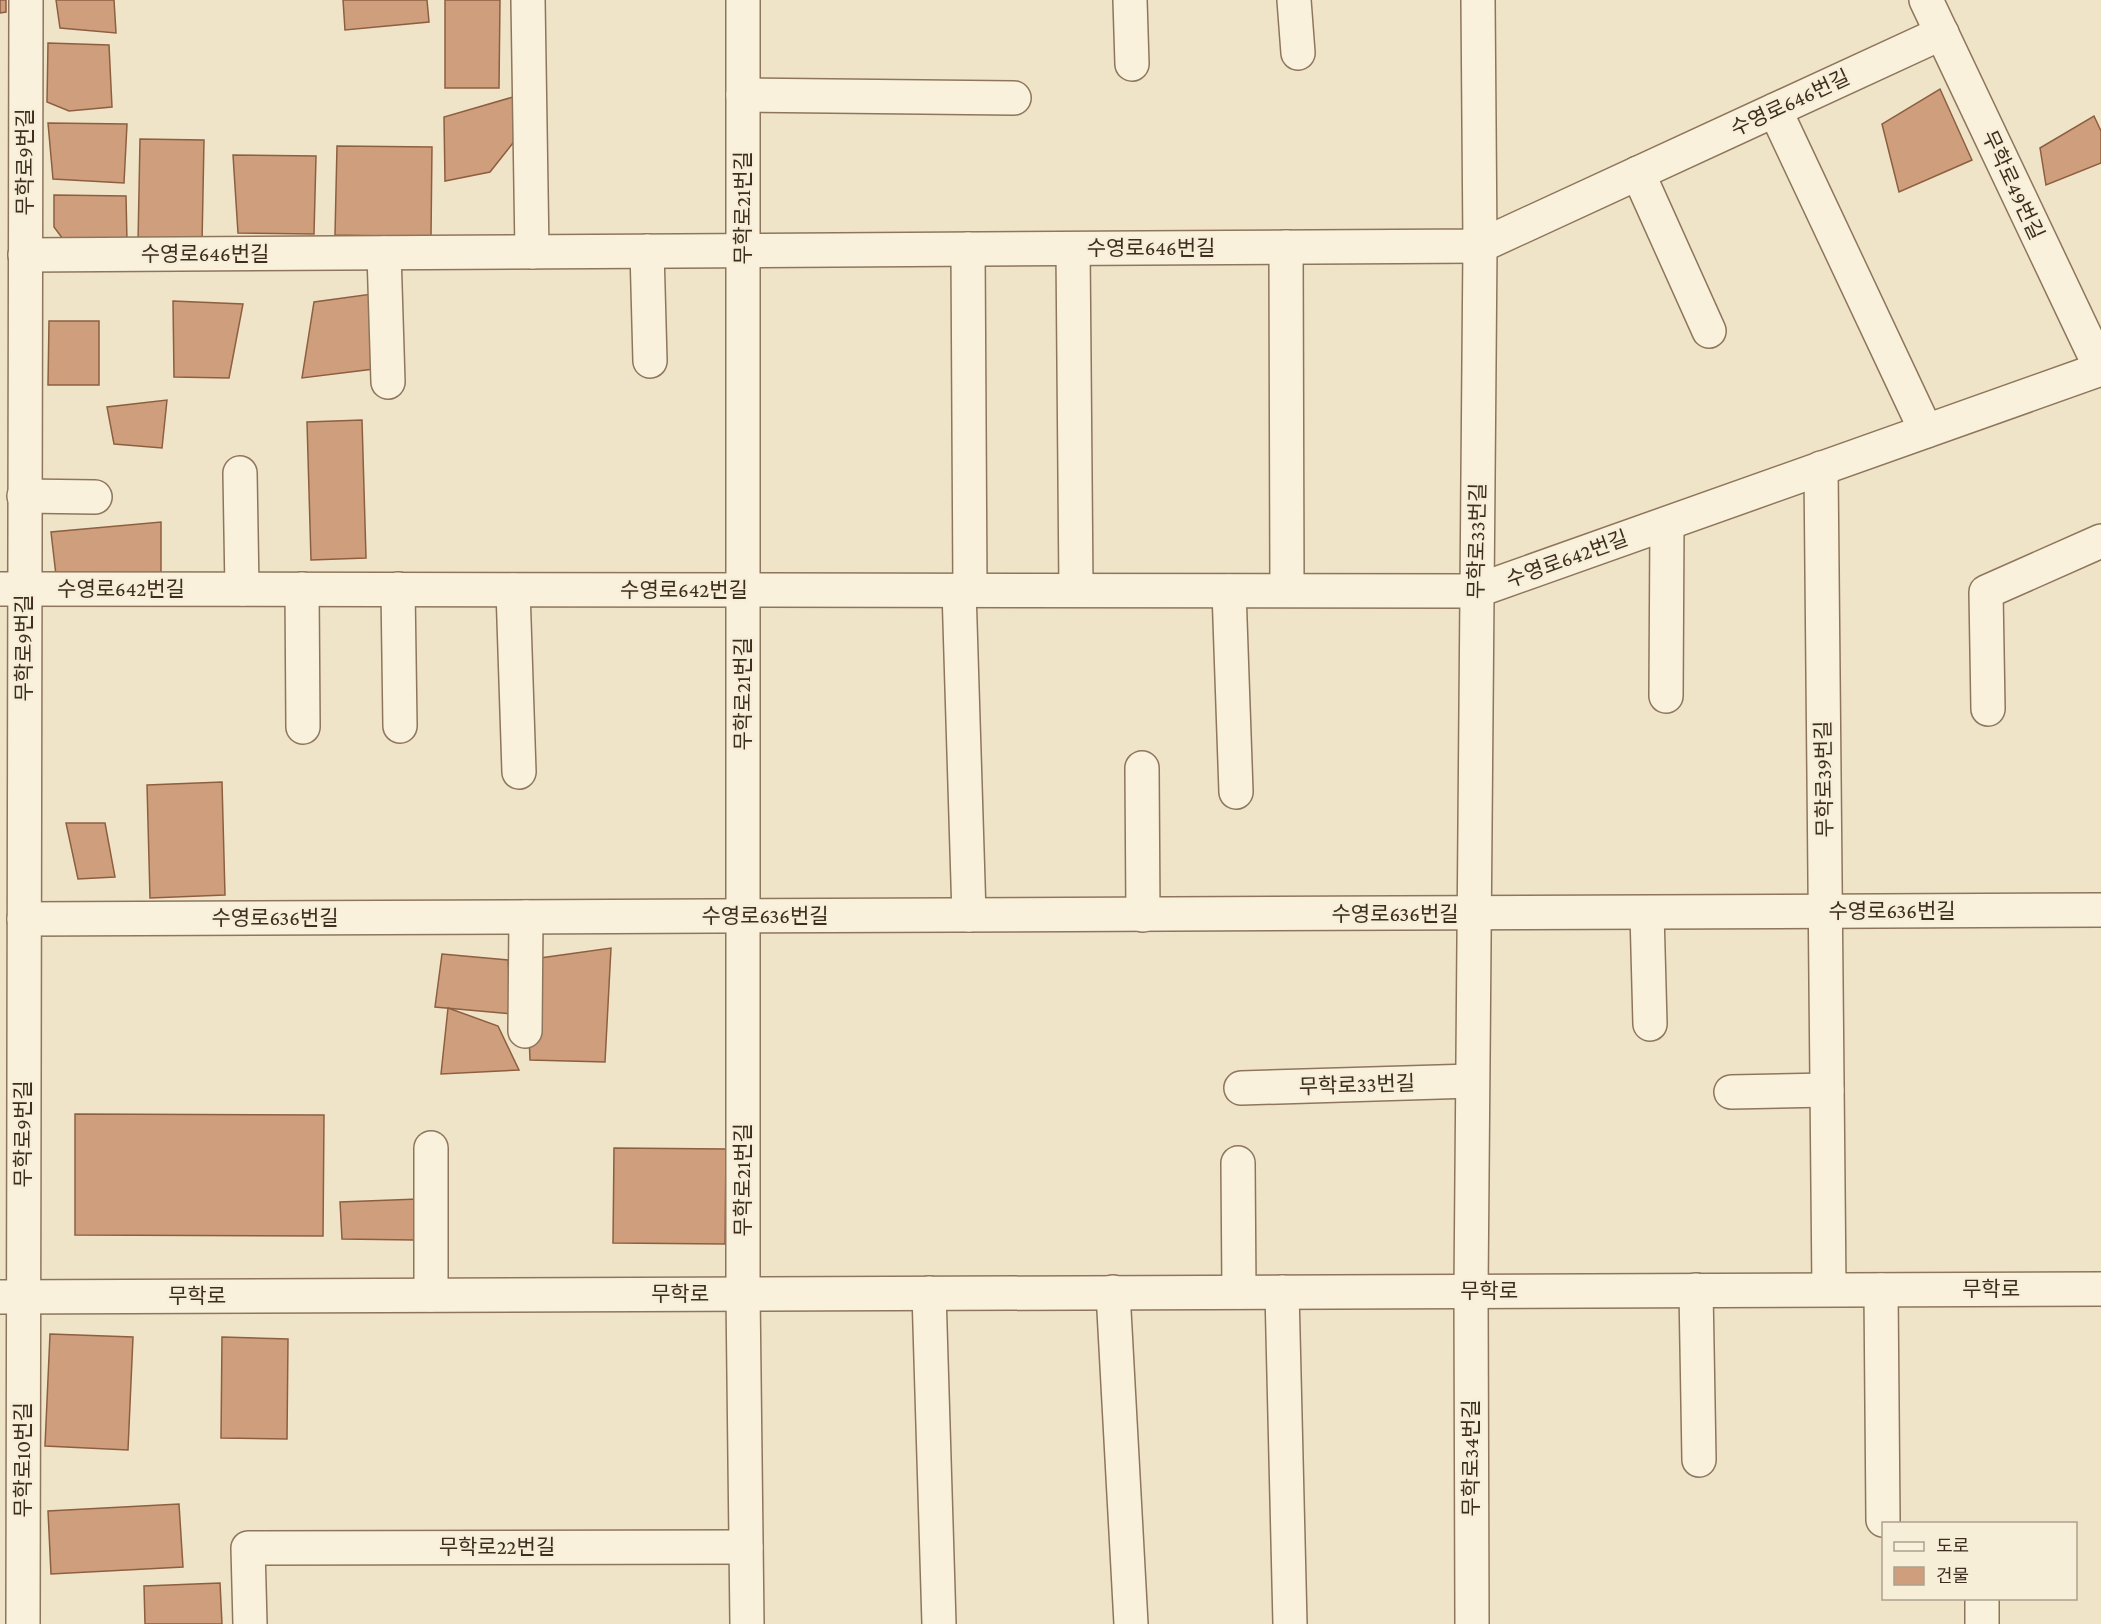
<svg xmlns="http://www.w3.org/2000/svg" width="2101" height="1624" font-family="'Crimson Pro','Noto Sans KR',serif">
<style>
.building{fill:#cf9f7d;stroke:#8d5f41;stroke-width:1.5}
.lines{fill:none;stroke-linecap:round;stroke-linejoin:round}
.minor-casing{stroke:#8d765c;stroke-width:36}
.minor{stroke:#faf1dc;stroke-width:33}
.labels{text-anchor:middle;stroke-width:4.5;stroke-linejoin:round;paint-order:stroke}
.street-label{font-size:21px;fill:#3d2e20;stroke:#f7eed8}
</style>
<rect width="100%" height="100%" fill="#f0e4c8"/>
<!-- building -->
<g class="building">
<polygon points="0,0 6,0 6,12 0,13"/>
<polygon points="56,0 114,0 116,33 60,28"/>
<polygon points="343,0 427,0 429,22 345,30"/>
<polygon points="445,0 500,0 499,88 445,88"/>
<polygon points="48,43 109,45 112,107 69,111 47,102"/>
<polygon points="1940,89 1972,160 1899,192 1882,124"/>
<polygon points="513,97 520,134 490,172 445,181 444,117"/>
<polygon points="2094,116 2101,131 2101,163 2046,185 2040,148"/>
<polygon points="48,123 127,124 124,183 53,179"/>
<polygon points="140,139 204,140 202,244 138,243"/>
<polygon points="337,146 432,147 431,237 335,235"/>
<polygon points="233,155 316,156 314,234 238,233"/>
<polygon points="54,195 126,196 127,242 74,254 54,227"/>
<polygon points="372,294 382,368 302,378 314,302"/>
<polygon points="173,301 243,304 229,378 174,377"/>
<polygon points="49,321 99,321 99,385 48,385"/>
<polygon points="167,400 162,448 114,444 107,407"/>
<polygon points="362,420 366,558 311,560 307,422"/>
<polygon points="161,522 161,582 57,584 51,532"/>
<polygon points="222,782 225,895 150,898 147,785"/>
<polygon points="66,823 105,823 115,877 78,879"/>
<polygon points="611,948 605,1062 530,1060 526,960"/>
<polygon points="442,954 508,960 512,1014 435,1007"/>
<polygon points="448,1008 498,1026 519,1070 441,1074"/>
<polygon points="75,1114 324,1115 323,1236 75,1235"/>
<polygon points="614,1148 726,1149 725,1244 613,1243"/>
<polygon points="418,1199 414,1240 342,1239 340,1202"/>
<polygon points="50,1334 133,1337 128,1450 45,1446"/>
<polygon points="222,1337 288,1339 287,1439 221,1438"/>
<polygon points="179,1504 183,1567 51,1574 48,1511"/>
<polygon points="220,1583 222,1624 145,1624 144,1586"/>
</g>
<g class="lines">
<defs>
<g id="minor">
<polyline points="528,0 532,252"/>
<polyline points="743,0 743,1294 747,1624"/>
<polyline points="1130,0 1132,64"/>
<polyline points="1294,0 1298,53"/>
<polyline points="1926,0 2101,369"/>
<polyline points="743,95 1014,98"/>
<polyline points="1775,110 1926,431"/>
<polyline points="1638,173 1709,331"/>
<polyline points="1286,247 1287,590"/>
<polyline points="968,249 970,591"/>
<polyline points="1073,249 1076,590"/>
<polyline points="647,251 650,361"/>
<polyline points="384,253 388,382"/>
<polyline points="25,255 1480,246 1942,33"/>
<polyline points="1821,468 1829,1289"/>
<polyline points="240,473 242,589"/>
<polyline points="24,496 95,497"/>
<polyline points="0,589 1476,591 2101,369"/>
<polyline points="302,589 303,727"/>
<polyline points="398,589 400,726"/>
<polyline points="513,590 519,772"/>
<polyline points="959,590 969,915"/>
<polyline points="1229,591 1236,792"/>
<polyline points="1666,696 1667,524"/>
<polyline points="1988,709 1986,592 2101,541"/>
<polyline points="1142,768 1143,915"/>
<polyline points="1647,913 1650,1024"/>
<polyline points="24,919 2101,910"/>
<polyline points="525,1031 526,917"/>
<polyline points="1241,1088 1472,1081"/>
<polyline points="1731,1092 1827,1090"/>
<polyline points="1238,1163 1239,1292"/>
<polyline points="1696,1290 1699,1460"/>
<polyline points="1881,1290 1883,1520"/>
<polyline points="1113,1292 1131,1624"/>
<polyline points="1282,1292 1290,1624"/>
<polyline points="929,1293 939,1624"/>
<polyline points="431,1295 431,1148"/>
<polyline points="0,1297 2101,1289"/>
<polyline points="23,1624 26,0"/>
<polyline points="250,1624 248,1548 746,1547"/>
<polyline points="1472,1624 1471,1291 1480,246 1478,0"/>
<polyline points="1982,1624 1982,1598"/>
</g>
</defs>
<!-- minor casing -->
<use href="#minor" class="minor-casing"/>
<!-- minor -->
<use href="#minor" class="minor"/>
</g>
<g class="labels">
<!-- street labels -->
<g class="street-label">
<text transform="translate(1790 103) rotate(-25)" y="7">수영로646번길</text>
<text transform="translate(25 162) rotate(-90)" y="7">무학로9번길</text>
<text transform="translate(2013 185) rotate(65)" y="7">무학로49번길</text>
<text transform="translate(743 208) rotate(-90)" y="7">무학로21번길</text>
<text x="1151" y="255">수영로646번길</text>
<text x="205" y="261">수영로646번길</text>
<text transform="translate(1477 541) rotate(-89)" y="7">무학로33번길</text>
<text transform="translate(1567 559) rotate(-20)" y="7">수영로642번길</text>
<text x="121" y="596">수영로642번길</text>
<text x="684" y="597">수영로642번길</text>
<text transform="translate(24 648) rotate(-90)" y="7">무학로9번길</text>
<text transform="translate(743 694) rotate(-90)" y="7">무학로21번길</text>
<text transform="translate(1824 779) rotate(-91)" y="7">무학로39번길</text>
<text x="1892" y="918">수영로636번길</text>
<text x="1395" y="921">수영로636번길</text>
<text x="765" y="923">수영로636번길</text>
<text x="275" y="925">수영로636번길</text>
<text transform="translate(1357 1085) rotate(-2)" y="7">무학로33번길</text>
<text transform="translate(23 1134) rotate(-90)" y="7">무학로9번길</text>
<text transform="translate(743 1180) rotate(-90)" y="7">무학로21번길</text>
<text x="1991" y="1296">무학로</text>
<text x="1489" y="1298">무학로</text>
<text x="680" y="1301">무학로</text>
<text x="197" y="1303">무학로</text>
<text transform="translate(1471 1458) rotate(-90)" y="7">무학로34번길</text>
<text transform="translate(23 1460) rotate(-90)" y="7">무학로10번길</text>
<text x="497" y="1554">무학로22번길</text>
</g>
</g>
<!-- legend -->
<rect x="1882" y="1522" width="195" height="78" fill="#f7eed8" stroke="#ada18e" stroke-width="1.5"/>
<rect x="1894" y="1542" width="30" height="9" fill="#faf1dc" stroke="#ada18e" stroke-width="1.5"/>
<text x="1936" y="1552" font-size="18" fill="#3d2e20">도로</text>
<rect x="1894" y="1567" width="30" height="18" fill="#cf9f7d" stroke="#ada18e" stroke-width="1.5"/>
<text x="1936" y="1582" font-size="18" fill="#3d2e20">건물</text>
</svg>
